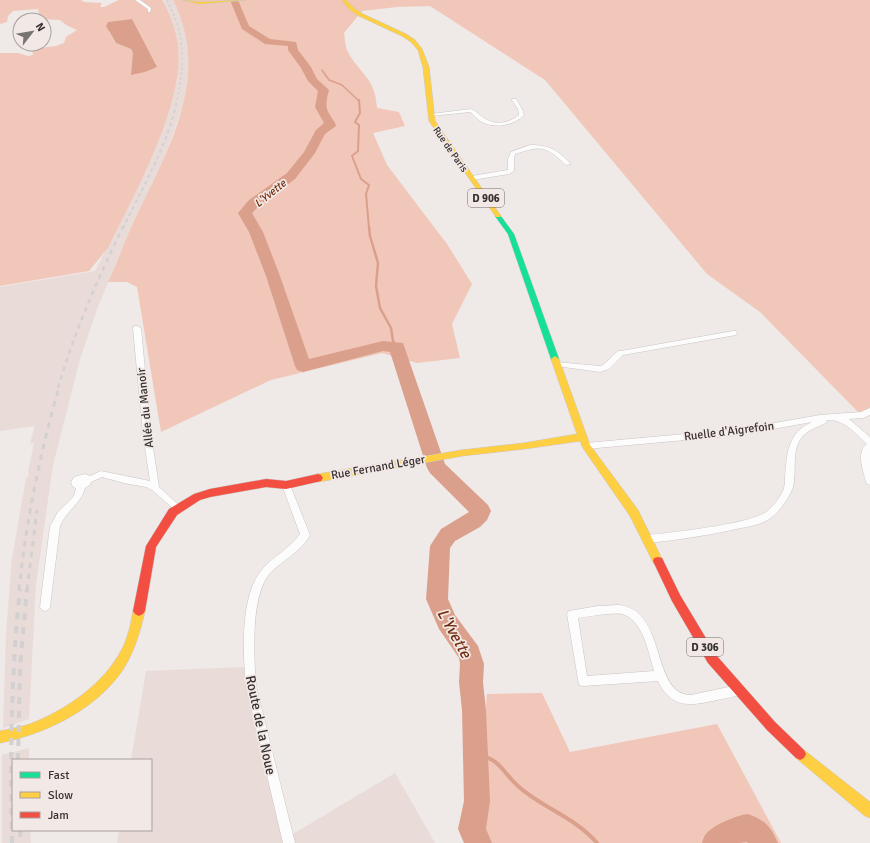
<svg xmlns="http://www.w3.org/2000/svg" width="870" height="843" font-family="Signika,sans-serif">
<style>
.built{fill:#e9dcd8}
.green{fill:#f1c7b9;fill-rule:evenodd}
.water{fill:#daa08c}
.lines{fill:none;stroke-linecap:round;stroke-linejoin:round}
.stream-far3{stroke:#daa08c;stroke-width:1.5}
.stream-far2{stroke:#daa08c;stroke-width:2}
.stream-far1{stroke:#daa08c;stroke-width:2.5}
.stream{stroke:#daa08c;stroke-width:4}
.river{fill:#daa08c;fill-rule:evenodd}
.street-casing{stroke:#cac6c4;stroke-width:1}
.fast-casing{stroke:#cac6c4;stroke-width:1}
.slow-casing{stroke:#cac6c4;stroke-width:1}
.jam-casing{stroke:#cac6c4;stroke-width:1}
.street{fill:#fdfcfc;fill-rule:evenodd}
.fast{fill:#16e098;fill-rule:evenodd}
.slow{fill:#ffcf43;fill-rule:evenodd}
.jam{fill:#f24e42;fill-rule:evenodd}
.rail-far4{stroke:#d2d0d0;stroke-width:1.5;stroke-dasharray:2.5 2.5;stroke-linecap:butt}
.rail-far3{stroke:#d2d0d0;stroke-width:2;stroke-dasharray:3.5 3.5;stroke-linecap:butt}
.rail-far2{stroke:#d2d0d0;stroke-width:2.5;stroke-dasharray:4.5 4.5;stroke-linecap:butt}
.rail-far1{stroke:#d2d0d0;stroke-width:3;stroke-dasharray:5.5 5.5;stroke-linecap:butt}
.rail{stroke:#d2d0d0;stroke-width:4;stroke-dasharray:7 7;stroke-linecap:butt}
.labels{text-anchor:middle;stroke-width:3.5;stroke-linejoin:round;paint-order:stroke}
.far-street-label{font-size:10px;fill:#373332;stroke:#f2e8e5}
.far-water-label{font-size:11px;font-style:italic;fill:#732b0d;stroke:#f2e8e5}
.shield{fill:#f2e8e5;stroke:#6f6968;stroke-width:1}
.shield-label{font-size:11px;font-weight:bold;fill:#373332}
.street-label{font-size:12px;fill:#373332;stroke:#f2e8e5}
.near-street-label{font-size:14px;fill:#373332;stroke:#f2e8e5}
.near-water-label{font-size:16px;font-style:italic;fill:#732b0d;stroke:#f2e8e5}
</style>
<rect width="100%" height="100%" fill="#efe9e8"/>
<!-- built -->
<g class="built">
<polygon points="162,0 173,0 181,16 186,33 189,58 187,86 183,106 162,164 132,225 97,309 80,359 53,465 36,584 29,719 3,728 6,633 12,558 26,478 28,477 29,473 28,472 34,443 30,443 35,426 0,431 0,287 95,271 106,249 108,249 162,132 173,25"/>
<polygon points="245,667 288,837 395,773 435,843 117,843 119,830 151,830 151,760 131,760 146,671"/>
<polygon points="29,748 29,760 13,760 13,830 30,830 31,843 2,843 2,755"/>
</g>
<!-- green -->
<g class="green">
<path d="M 0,0 L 81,0 L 84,2 L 102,3 L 100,7 L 104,7 L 119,0 L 162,0 C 170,14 176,30 178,46 C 185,105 133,196 108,249 L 106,250 L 89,271 L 0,286 L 0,53 L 18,53 L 28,56 L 33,55 L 32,49 L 56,46 L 64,43 L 66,37 L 77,30 L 66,25 L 60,20 L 40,19 L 38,9 L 13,11 L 8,16 L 7,22 L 0,24 ZM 132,19 L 137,30 L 145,72 L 133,64 L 133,53 L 131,49 L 116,43 L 109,32 L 109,22 Z"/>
<path d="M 173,0 L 870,0 L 870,407 L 859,413 L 760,312 L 707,274 L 545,80 L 430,6 L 397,7 L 362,11 L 344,33 C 345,39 345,48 349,54 C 362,76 375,78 377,108 L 399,112 L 405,126 L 373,133 L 387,165 L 447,244 L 472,284 L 452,324 L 460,358 L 417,363 L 382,353 L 271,380 L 161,432 L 137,287 L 127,282 L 108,282 C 117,263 124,243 133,223 C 166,153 213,78 173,0 Z"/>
<polygon points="542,693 570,752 717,724 781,843 488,843 477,819 487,694"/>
</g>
<!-- water -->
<polygon class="water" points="132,19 157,67 145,72 131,75 133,53 131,49 116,43 106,26 108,22"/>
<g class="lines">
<!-- stream-far3 -->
<polyline class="stream-far3" points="322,70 329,80 342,85 359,101"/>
<!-- stream-far2 -->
<polyline class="stream-far2" points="359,100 360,113 355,122 359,125 358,151 352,156 361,179 369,185 366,194 369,228"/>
<!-- stream-far1 -->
<polyline class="stream-far1" points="369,227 370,236 378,263 376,286 380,308 391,328 393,341 397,347"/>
<!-- stream -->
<path class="stream" d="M 476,754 C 501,759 502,772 519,787 C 543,808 576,818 597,843"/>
<!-- river -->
<g class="river">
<path d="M 230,0 L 238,0 L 249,26 L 270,39 L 296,42 L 298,50 L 311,67 L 317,79 L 329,90 C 327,99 324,107 330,115 C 332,119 335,121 336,126 L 325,134 L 315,153 L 295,179 L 259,206 L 252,213 L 263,232 L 280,276 L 309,359 L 383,341 L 403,343 L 445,464 L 488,505 L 491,511 L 487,520 L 480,527 L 455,541 L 450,548 L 448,599 L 455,615 L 478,646 L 484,664 L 483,682 L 486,710 L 490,801 L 486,829 L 492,843 L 464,843 L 458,829 L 464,801 L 462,710 L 459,682 L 460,664 L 459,658 L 439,629 L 426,599 L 430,546 L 441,529 L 469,512 L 430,473 L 427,468 L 390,352 L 383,351 L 303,372 L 297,370 L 295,366 L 266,276 L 249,232 L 238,213 L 249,200 L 287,173 L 304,152 L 316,130 L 324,123 L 315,107 L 318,91 L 308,81 L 301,68 L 288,50 L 288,46 L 265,44 L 242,29 Z"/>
<path d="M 748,814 C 766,821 770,825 778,843 L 748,843 L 747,842 L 740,843 L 702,843 C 703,840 704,836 706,834 C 713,825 737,815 748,814 Z"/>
</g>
<defs>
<g id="street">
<polygon points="135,0 140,0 151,8 150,12 148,12 148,9"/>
<path d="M 512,99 L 516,99 L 522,109 L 524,115 C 515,125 495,129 482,122 C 478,120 474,115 470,112 L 431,116 L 429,115 L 431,114 L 471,109 C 476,111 479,115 484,118 C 494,126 510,123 519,115 L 518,109 L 512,100 Z"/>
<path d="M 530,145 C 549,145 558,150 571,164 L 566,165 C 546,146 542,145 515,154 L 514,159 L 514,171 L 509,174 L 472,180 L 469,178 L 472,176 L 508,170 L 508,159 L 511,152 Z"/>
<path d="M 134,326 L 137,326 L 141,328 L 151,434 L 159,487 L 182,508 L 181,510 L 178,512 L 175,510 L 152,490 L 146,487 L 124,483 L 102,477 L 91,482 L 90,485 L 85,488 C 81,504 66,511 60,526 L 50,607 L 48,610 L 45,611 L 42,610 L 40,607 L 50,526 L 58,512 L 74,496 L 76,488 L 73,487 L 71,482 L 74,477 L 85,474 L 90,476 L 101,471 L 150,481 L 143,434 L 133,328 Z"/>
<polygon points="733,331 736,331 737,333 736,335 623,355 609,369 600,372 556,366 552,364 556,362 600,366 603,365 618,351 621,351"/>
<path d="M 870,408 L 870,415 L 863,418 L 849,419 L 870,437 L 870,485 L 867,484 L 866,482 C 863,470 856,452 867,444 C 855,433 844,419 827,420 L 826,423 C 817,427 808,430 802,437 C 791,450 797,472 793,487 C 791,495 779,512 772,517 C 764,524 751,526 741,528 C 710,535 678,540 647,543 L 644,542 L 642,539 L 644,536 L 647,535 C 670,533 751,524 766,512 C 773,507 782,495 784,488 C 785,485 785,481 785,478 C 787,454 787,433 812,422 L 740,435 L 586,449 L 583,448 L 582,446 L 583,444 L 586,443 L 740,429 L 820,415 L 861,412 Z"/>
<path d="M 286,482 L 289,483 L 290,485 L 310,535 C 301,552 283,560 270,573 C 250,596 254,657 256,686 L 295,843 L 283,843 L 246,686 C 243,653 240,600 260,572 C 271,557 289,550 300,534 L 282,485 L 283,483 Z"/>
<path d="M 619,605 C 668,610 650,695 691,695 L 738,685 L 742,686 L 743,690 L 742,694 C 734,697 725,698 717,700 C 691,706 671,709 658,681 L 583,686 L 579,685 L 567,614 L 569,611 L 598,606 ZM 606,614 C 611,614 617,613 622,614 C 643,619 649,654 654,671 L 587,676 L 578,618 Z"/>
</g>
<polygon id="fast" points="498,214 500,215 514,234 559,359 558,361 552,361 551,359 508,234 495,216"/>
<g id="slow">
<polygon points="183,0 199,2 246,0 199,4"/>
<polygon points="342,0 346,0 354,8 363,14 406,34 415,40 422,49 429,67 435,121 501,216 500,217 496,217 429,121 423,67 418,50 411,42 402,36 359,16 350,10"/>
<polygon points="555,356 559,359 590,445 638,510 663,561 662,564 658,565 654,564 630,516 583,448 580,441 524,449 462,456 318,482 315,481 313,478 315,475 318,474 462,450 524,443 577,434 551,359"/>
<path d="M 139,606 L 143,608 L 145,611 C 140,632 134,653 122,671 C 95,710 45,734 0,743 L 0,731 C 10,729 21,727 30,724 C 66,710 104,684 122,649 C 128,637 131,624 133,611 L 135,608 Z"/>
<polygon points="800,748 804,750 870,802 870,818 865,816 796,758 794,754 796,750"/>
</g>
<g id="jam">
<polygon points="318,474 321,475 323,478 321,481 286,489 266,487 210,497 200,500 177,515 156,547 145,611 143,614 139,616 135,614 133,611 146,546 169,509 194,494 210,489 266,479 286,481"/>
<polygon points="658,557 662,558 680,595 716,655 775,722 804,750 806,754 804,758 800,760 796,758 767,730 708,663 672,601 653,561 654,558"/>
</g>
</defs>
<!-- street casing -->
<use href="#street" class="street-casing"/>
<!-- fast casing -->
<use href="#fast" class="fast-casing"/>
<!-- slow casing -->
<use href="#slow" class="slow-casing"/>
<!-- jam casing -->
<use href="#jam" class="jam-casing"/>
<!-- street -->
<use href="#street" class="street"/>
<!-- fast -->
<use href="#fast" class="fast"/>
<!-- slow -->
<use href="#slow" class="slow"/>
<!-- jam -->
<use href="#jam" class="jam"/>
<!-- rail-far4 -->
<path class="rail-far4" d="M 167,0 C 171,9 175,17 178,26 C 185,51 182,76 177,101"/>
<!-- rail-far3 -->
<path class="rail-far3" d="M 123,228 C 141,190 169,143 177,100"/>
<!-- rail-far2 -->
<path class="rail-far2" d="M 58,388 C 74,333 97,280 123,227"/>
<!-- rail-far1 -->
<g class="rail-far1">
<path d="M 19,590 C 26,521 40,454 59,387"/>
<polyline points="27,590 37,510"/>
</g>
<!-- rail -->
<g class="rail">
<polyline points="18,760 20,666 27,589"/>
<polyline points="20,830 21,843"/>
<path d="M 12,843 C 10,758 11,674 20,589"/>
</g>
</g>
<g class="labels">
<!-- far-street labels -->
<g class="far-street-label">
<text transform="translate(451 149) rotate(55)" y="4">Rue de Paris</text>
</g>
<!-- far-water labels -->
<g class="far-water-label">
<text transform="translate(270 193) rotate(-39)" y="4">L'Yvette</text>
</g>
<!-- shield labels -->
<g class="shield">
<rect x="468" y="189" width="36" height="18" rx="3"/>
<rect x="687" y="638" width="36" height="18" rx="3"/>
</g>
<g class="shield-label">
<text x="486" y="202">D 906</text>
<text x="705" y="651">D 306</text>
</g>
<!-- street labels -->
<g class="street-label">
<text transform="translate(145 408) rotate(-96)" y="4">Allée du Manoir</text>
<text transform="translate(729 431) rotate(-7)" y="4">Ruelle d'Aigrefoin</text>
<text transform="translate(378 467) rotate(-10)" y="4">Rue Fernand Léger</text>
</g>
<!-- near-street labels -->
<g class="near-street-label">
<text transform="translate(261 725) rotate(78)" y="5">Route de la Noue</text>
</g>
<!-- near-water labels -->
<g class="near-water-label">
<text transform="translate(455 633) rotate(61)" y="6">L'Yvette</text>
</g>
</g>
<!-- legend -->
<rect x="12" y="759" width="140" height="72" fill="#f2e8e5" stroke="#a7a09d"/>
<rect x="20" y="772" width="20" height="6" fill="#16e098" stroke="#a7a09d"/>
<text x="48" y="779" font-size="12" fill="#373332">Fast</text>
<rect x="20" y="792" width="20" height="6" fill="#ffcf43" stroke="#a7a09d"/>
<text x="48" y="799" font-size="12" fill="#373332">Slow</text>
<rect x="20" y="812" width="20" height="6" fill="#f24e42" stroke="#a7a09d"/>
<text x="48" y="819" font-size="12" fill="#373332">Jam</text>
<!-- north arrow -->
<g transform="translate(32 32) rotate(59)"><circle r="19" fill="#f2e8e5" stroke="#a7a09d"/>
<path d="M0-3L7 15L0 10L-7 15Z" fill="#777372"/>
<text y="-6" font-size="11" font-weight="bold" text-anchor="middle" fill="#373332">N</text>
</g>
</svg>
